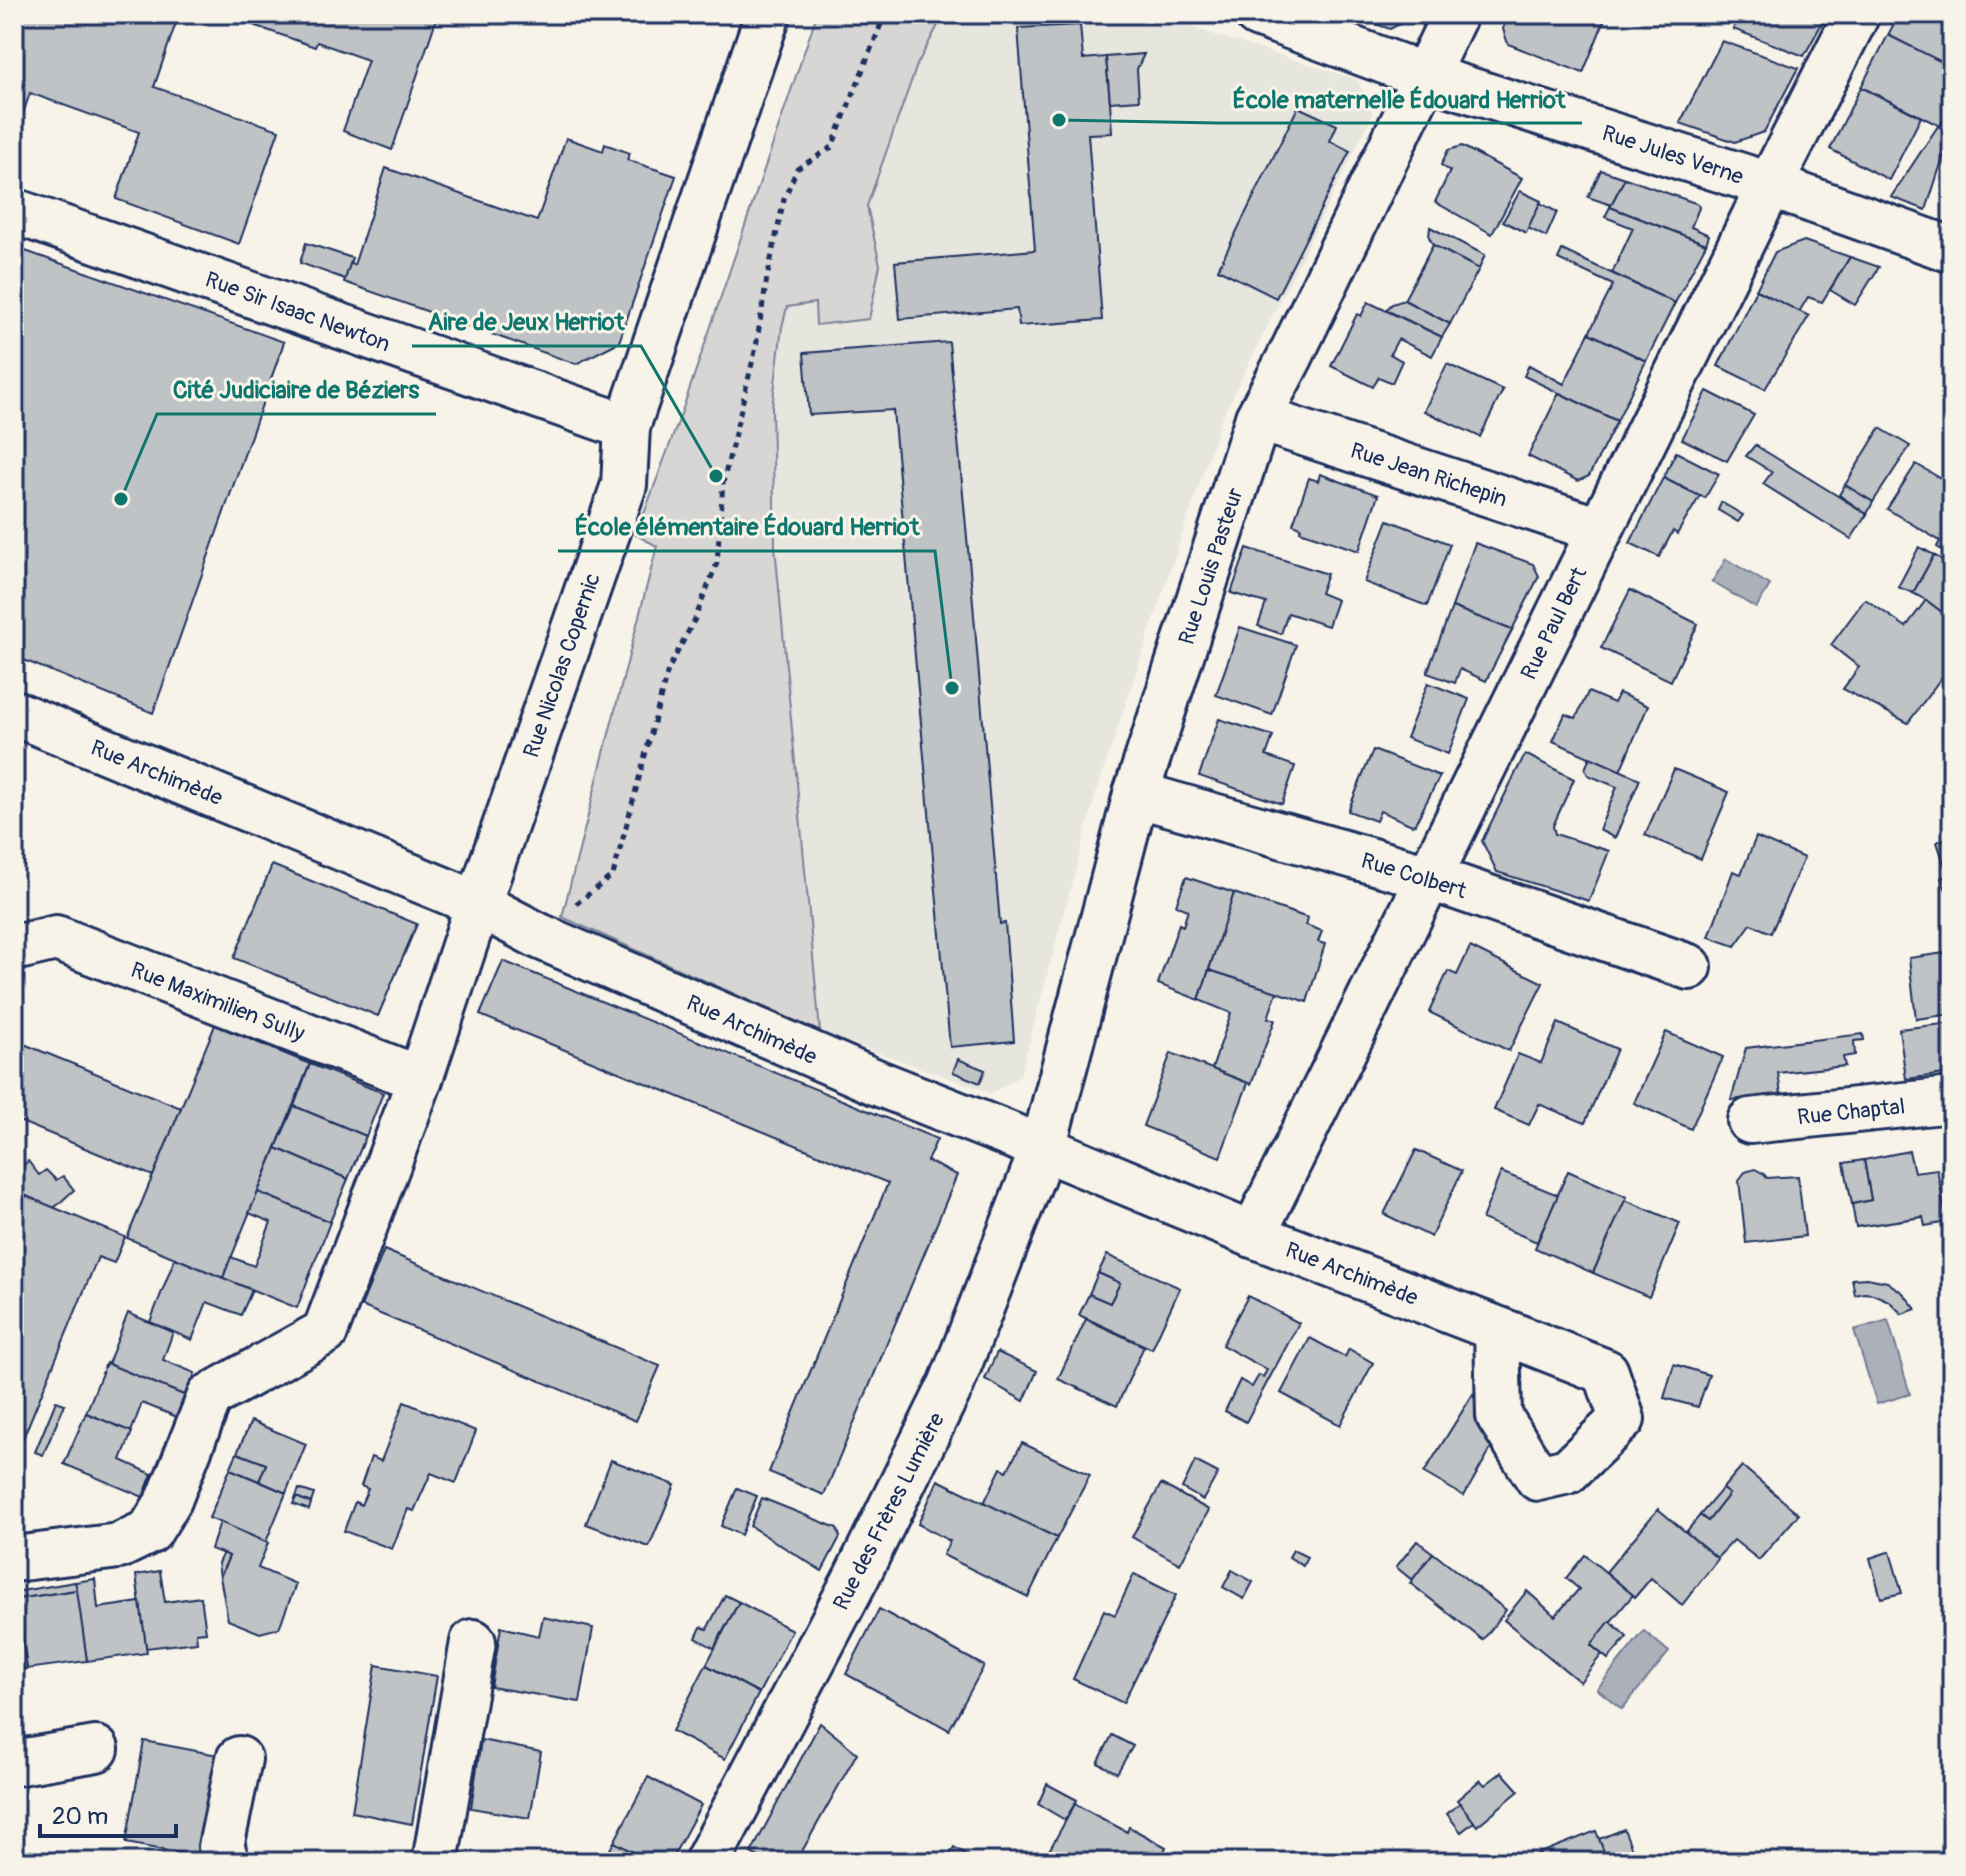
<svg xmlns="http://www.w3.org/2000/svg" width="1966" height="1876" font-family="Pangolin,sans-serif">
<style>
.built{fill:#e6e5de}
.green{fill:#d7d6d4;stroke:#798299;stroke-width:2}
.water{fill:#acb0b9;stroke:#727c95;stroke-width:2}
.building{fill:#c0c3c5;stroke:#1b2f5e;stroke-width:2}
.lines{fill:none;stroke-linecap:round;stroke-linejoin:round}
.street-casing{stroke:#1b2f5e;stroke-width:50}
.path{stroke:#1b2f5e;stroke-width:5;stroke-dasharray:6 6;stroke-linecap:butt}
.street{stroke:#f7f3e8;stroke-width:44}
.labels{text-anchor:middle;stroke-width:6;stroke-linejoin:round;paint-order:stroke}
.street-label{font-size:22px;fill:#1b2f5e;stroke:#f7f3e8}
.leader{fill:none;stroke:#0f766e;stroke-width:3}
.callout-dot{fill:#0f766e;stroke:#f7f3e8;stroke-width:3}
.callout-label{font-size:24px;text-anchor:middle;font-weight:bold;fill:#0f766e;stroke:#f7f3e8;stroke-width:6;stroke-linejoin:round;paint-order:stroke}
</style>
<rect width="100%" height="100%" fill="#f7f3e8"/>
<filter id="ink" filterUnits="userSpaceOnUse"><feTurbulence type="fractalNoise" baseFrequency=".0125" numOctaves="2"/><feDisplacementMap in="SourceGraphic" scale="16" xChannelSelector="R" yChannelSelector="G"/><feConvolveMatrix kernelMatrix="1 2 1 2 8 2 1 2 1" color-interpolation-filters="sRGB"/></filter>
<g filter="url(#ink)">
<!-- built -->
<polygon class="built" points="944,14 1149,14 1358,80 1373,114 1221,419 1098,786 1020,1076 991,1093 820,1032 775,546 772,408 782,327 787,307 816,302 816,324 880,265 867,206 917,65"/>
<!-- green -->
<polygon class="green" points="817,14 944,14 917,65 867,206 880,265 869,319 816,325 815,303 787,307 782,327 772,408 775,546 820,1032 562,917 657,546 636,535 680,417"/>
<!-- water -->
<g class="water">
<polygon points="1726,559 1770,585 1756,608 1712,582"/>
<polygon points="1888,1320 1910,1394 1877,1404 1854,1330"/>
<polygon points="1644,1631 1669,1652 1622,1709 1597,1689"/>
</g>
<!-- building -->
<g class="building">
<polygon points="14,14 179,14 154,87 279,130 239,244 116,199 139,132 30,93 14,140"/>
<polygon points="222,14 438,14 392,150 343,131 368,60 317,42 315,47"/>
<polygon points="1346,14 1419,14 1390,29"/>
<polygon points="1508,14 1607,14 1583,73 1508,44 1503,29"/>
<polygon points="1741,14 1827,14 1804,56 1733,29"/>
<polygon points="1899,14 1952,14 1952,54 1946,65 1888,35"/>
<polygon points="1080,25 1083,59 1106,57 1110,102 1112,133 1088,134 1102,320 1019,326 1017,309 900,319 895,262 1035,250 1018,28"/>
<polygon points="1888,35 1952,67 1952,105 1940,126 1861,87"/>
<polygon points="1722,41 1798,68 1764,132 1735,142 1680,123"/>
<polygon points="1144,54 1137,69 1139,100 1110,102 1106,57"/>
<polygon points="1861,87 1921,117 1889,180 1830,149"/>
<polygon points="1298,107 1337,125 1330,141 1350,151 1276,298 1218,269"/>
<polygon points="1938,126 1951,133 1926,210 1891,197"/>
<polygon points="566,138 603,151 605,144 630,153 627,160 676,176 619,342 576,364 344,282 350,263 354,265 386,168 537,221"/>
<polygon points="1462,146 1522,178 1492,234 1435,202 1450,171 1441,165 1448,150"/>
<polygon points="1601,170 1625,178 1611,205 1588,197"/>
<polygon points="1625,178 1698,204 1699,208 1691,227 1709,235 1706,244 1610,207"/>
<polygon points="1520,191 1541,201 1526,233 1503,221"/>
<polygon points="1540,203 1557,212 1546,237 1528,228"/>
<polygon points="1610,207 1706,244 1675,303 1612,273 1633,228 1605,217"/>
<polygon points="1430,227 1485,255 1479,269 1433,245 1429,237"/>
<polygon points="1804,241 1850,257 1822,302 1808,297 1799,312 1756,290 1775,252"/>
<polygon points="306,243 352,258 345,279 300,263"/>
<polygon points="1433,245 1479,269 1450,324 1404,300"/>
<polygon points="14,247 284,342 153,713 14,656"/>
<polygon points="1562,250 1675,303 1646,361 1589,333 1613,285 1558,259"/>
<polygon points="1850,257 1879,267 1855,305 1830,290"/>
<polygon points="1756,290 1809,316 1765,389 1718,366"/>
<polygon points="1404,300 1450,324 1442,337 1386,310 1392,304"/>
<polygon points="1368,302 1442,337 1432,356 1398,339 1390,354 1402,361 1392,383 1379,377 1373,387 1331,366 1357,314 1361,316"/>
<polygon points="1589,333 1646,361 1617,421 1524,376 1529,365 1564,384"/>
<polygon points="949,342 972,592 1000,924 1005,923 1014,1041 950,1047 893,410 809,415 804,353"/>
<polygon points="1447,364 1503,390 1480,437 1424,411"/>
<polygon points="1707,391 1754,415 1727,461 1682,439"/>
<polygon points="1559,393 1617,421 1589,476 1578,481 1528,456"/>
<polygon points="1880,428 1910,446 1873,502 1845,485"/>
<polygon points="1755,445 1867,514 1851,539 1763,484 1772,472 1746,456"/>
<polygon points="1676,452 1719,474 1705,498 1663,478"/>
<polygon points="1916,464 1952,485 1952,548 1948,554 1937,547 1940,541 1887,509"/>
<polygon points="1320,474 1378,495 1359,551 1300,531 1301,527 1293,524 1309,478 1318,481"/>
<polygon points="1663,478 1700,496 1677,534 1673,531 1659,557 1630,543"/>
<polygon points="1845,485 1873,502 1867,514 1839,495"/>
<polygon points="1721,502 1743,515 1738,522 1718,510"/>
<polygon points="1388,520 1450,544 1427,606 1364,582"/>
<polygon points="1475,543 1533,564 1539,576 1512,630 1452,607"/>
<polygon points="1919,547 1934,555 1913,593 1898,587"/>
<polygon points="1247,548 1327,574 1320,593 1337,600 1328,626 1288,613 1281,634 1258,626 1266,603 1231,593"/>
<polygon points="1934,555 1952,566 1952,620 1926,600 1913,593"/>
<polygon points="1630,590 1698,624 1671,681 1601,648"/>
<polygon points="1865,599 1906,627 1926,600 1952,620 1951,660 1949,667 1908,723 1843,689 1859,667 1831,645"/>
<polygon points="1452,607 1512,630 1486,681 1460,669 1455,683 1427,673"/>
<polygon points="1240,627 1296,645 1272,715 1216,695"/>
<polygon points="1428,683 1469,699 1448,754 1406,738"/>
<polygon points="1588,692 1614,703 1619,693 1648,706 1620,771 1553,741 1565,714 1576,718"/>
<polygon points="1219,719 1273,736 1266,756 1295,766 1282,804 1199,776"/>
<polygon points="1373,750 1440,776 1415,824 1412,825 1380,811 1376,821 1348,811"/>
<polygon points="1525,754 1574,779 1553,826 1555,834 1609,851 1589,901 1497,872 1482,841"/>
<polygon points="1590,757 1640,779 1615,838 1599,830 1617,787 1588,775 1585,769"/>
<polygon points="1674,769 1729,792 1701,859 1645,835"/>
<polygon points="1952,836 1952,904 1941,878 1948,875 1937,842"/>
<polygon points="1756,837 1804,858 1771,933 1751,924 1735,946 1709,937 1733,871 1741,874"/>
<polygon points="272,865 417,924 378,1016 234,958"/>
<polygon points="1186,877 1234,893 1199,1000 1158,984 1179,924 1183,926 1188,910 1176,905"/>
<polygon points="1234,893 1308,918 1306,925 1322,931 1318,942 1325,944 1307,1002 1209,970"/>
<polygon points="1470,947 1543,983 1509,1051 1429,1012 1448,971 1457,975"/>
<polygon points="1952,952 1952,1014 1916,1019 1909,958"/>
<polygon points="503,961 937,1139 927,1161 957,1175 824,1495 769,1472 888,1183 480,1015"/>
<polygon points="1209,970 1277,992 1268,1018 1275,1020 1251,1084 1212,1069 1231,1013 1199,1000"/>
<polygon points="1558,1023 1617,1049 1585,1123 1539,1104 1529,1125 1494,1110 1518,1054 1541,1063"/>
<polygon points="1952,1023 1952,1073 1906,1079 1899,1029"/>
<polygon points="215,1025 310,1064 223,1278 127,1238"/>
<polygon points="1666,1032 1723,1057 1691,1129 1634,1103"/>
<polygon points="1863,1034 1864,1040 1854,1041 1855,1055 1843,1057 1845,1066 1778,1073 1781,1094 1731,1100 1746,1048"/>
<polygon points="14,1040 181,1108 153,1176 14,1119"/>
<polygon points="1171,1053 1248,1083 1220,1157 1143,1126"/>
<polygon points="958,1059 985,1070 980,1083 953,1072"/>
<polygon points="310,1064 383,1093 366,1136 294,1106"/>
<polygon points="294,1106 366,1136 348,1179 276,1148"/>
<polygon points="276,1148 348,1179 330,1222 258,1192"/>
<polygon points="1416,1150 1462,1171 1431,1237 1384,1214"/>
<polygon points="1909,1151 1914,1172 1937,1169 1947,1222 1925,1226 1923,1217 1856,1227 1852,1204 1871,1200 1864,1160"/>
<polygon points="1864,1160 1871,1200 1852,1204 1844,1163"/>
<polygon points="14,1161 20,1168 28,1161 39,1175 46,1170 56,1180 63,1176 74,1190 54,1208 14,1191"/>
<polygon points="1755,1169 1764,1174 1767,1178 1798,1176 1805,1236 1746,1243 1739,1180 1745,1172"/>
<polygon points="1568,1171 1627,1197 1593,1273 1535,1248"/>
<polygon points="1501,1172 1558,1195 1537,1242 1482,1219"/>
<polygon points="14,1191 125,1237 114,1263 98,1257 14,1460"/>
<polygon points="258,1192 330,1222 297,1308 223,1278 231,1257 254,1266 271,1222 249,1213"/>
<polygon points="1625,1200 1680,1223 1649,1297 1593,1273"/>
<polygon points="384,1250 660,1366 636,1421 361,1306"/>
<polygon points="1107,1255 1180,1288 1152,1349 1079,1315 1089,1294 1110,1303 1120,1283 1098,1273"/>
<polygon points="175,1258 252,1290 241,1315 207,1302 192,1340 150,1322"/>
<polygon points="1098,1273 1120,1283 1110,1303 1089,1294"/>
<polygon points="1867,1278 1887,1282 1903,1293 1916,1309 1902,1314 1889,1301 1873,1294 1864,1293 1855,1295 1852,1279"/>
<polygon points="1248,1296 1299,1323 1246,1422 1225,1411 1240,1380 1252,1387 1259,1375 1263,1377 1267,1370 1222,1345"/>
<polygon points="128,1313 173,1332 163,1360 195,1373 186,1396 108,1364"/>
<polygon points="1086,1319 1144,1346 1117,1406 1058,1379"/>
<polygon points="1310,1338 1345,1357 1349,1349 1373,1363 1340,1425 1281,1393"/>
<polygon points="997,1352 1037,1371 1024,1401 985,1379"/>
<polygon points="106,1363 186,1396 177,1417 142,1403 131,1432 86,1413"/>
<polygon points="1674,1364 1709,1375 1698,1407 1664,1398"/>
<polygon points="1473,1394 1493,1445 1464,1496 1424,1473"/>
<polygon points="56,1401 65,1404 43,1455 35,1452"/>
<polygon points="404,1402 476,1431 456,1483 431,1473 414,1511 408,1509 392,1549 344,1531 355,1502 361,1505 368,1489 361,1486 371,1457 381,1461"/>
<polygon points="86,1413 132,1432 121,1460 152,1474 143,1497 64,1464"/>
<polygon points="251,1421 306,1444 286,1493 259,1481 266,1464 237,1453"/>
<polygon points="1022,1443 1090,1475 1057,1538 984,1503 1001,1468 1007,1471"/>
<polygon points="237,1453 266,1464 259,1481 230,1469"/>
<polygon points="611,1460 675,1485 649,1547 586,1524"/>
<polygon points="1195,1461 1218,1473 1203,1500 1182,1488"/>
<polygon points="1742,1466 1799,1514 1759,1560 1734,1540 1717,1558 1686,1532 1700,1515 1708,1521 1729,1494 1722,1489"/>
<polygon points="230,1469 286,1493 266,1542 209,1518"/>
<polygon points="938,1480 1057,1538 1028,1597 943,1555 950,1541 918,1524"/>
<polygon points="1161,1484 1209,1510 1180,1564 1132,1537"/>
<polygon points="737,1488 757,1496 741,1535 721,1526"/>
<polygon points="299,1489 314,1494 311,1503 296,1497"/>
<polygon points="1722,1489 1729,1494 1708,1521 1700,1515"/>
<polygon points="296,1497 311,1503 309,1510 293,1504"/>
<polygon points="762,1498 837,1528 840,1537 822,1571 750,1526"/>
<polygon points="1658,1509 1718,1559 1682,1605 1651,1578 1635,1597 1606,1572"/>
<polygon points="220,1522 268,1543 258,1568 296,1584 279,1628 260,1633 228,1620 220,1577 229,1556 211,1549"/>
<polygon points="1417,1541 1433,1553 1412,1580 1396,1567"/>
<polygon points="1293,1550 1307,1557 1303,1566 1289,1557"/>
<polygon points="1888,1552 1890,1552 1902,1593 1881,1598 1870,1558"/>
<polygon points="223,1553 229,1556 220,1577 218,1563"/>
<polygon points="1433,1553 1506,1610 1483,1640 1410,1583"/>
<polygon points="1585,1555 1633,1595 1591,1645 1602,1654 1580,1682 1504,1620 1527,1591 1555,1616 1579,1589 1566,1578"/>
<polygon points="1232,1570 1253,1582 1244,1599 1223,1587"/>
<polygon points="160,1571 165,1602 201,1597 206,1632 196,1633 197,1642 146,1648 136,1575"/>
<polygon points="1134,1574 1176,1595 1123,1703 1073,1679 1104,1610 1115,1615"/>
<polygon points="95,1579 98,1608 140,1602 147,1653 87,1661 75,1582"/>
<polygon points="75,1582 77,1590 17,1599 15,1592"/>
<polygon points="77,1590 87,1661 27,1669 17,1599"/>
<polygon points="725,1595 739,1602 714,1648 696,1638 701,1627 707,1629"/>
<polygon points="739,1602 792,1630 759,1693 706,1665"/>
<polygon points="879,1609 984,1666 949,1730 846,1674"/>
<polygon points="543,1617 593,1628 580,1702 491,1687 501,1627 539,1636"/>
<polygon points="1610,1621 1627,1637 1608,1659 1591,1645"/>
<polygon points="14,1629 21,1629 27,1669 14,1670"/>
<polygon points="376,1665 437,1676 412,1824 352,1812"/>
<polygon points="706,1665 759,1693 725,1759 672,1731"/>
<polygon points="820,1723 857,1753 796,1862 768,1862 751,1853"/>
<polygon points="1112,1735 1133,1746 1117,1773 1098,1763"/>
<polygon points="481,1740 541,1752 530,1818 471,1808"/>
<polygon points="144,1741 223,1756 218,1778 212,1777 199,1857 126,1843"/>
<polygon points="1502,1772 1519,1791 1477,1826 1457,1800 1480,1780 1485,1785"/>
<polygon points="648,1777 701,1805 670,1862 651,1862 614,1842"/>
<polygon points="1047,1784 1077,1800 1065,1820 1038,1804"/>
<polygon points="1460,1803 1474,1822 1461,1832 1447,1814"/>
<polygon points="1075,1804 1127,1832 1129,1827 1166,1847 1159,1862 1116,1862 1111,1860 1110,1862 1057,1862 1046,1856"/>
<polygon points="1624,1829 1637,1862 1603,1862 1607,1860 1599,1839"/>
<polygon points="1596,1831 1607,1860 1603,1862 1526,1862 1525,1859"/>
<polygon points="614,1842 651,1862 603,1862"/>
<polygon points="954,1847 979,1862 945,1862"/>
<polygon points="463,1854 506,1862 461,1862"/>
</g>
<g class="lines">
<defs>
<g id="street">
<polyline points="1257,14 1425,76 1770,185 1952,250"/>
<polyline points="14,211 627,427"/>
<polyline points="1258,418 1599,530"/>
<polyline points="14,713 478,904 539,936 878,1083 1043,1148 1253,1235 1497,1329 1499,1416 1538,1478 1568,1471 1622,1419 1606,1372 1497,1329"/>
<polyline points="1136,794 1428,877 1689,967"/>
<polyline points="14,948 56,938 420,1079 325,1332 210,1396 169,1500 150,1531 119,1546 14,1559"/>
<polyline points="420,1079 478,904 624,485 627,427 768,14"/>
<polyline points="1750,1121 1952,1100"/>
<polyline points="1253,1235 1770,185 1857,14"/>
<polyline points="14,1763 96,1749"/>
<polyline points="227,1862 221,1847 239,1759"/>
<polyline points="435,1862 473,1642"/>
<polyline points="707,1862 856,1578 951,1385 1043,1148 1136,794 1258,418 1290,357 1455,14"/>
</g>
</defs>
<!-- street casing -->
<use href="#street" class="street-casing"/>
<!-- path -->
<polyline class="path" points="576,904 613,875 668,670 695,619 717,563 723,483 756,347 767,278 784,199 797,169 832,147 885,14"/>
<!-- street -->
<use href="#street" class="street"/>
</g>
</g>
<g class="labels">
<!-- street labels -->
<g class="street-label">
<text transform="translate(1673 154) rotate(18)" y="8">Rue Jules Verne</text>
<text transform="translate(298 311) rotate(20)" y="8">Rue Sir Isaac Newton</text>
<text transform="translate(1429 474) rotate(18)" y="8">Rue Jean Richepin</text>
<text transform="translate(1210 566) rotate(-72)" y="8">Rue Louis Pasteur</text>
<text transform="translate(1553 623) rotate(-64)" y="8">Rue Paul Bert</text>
<text transform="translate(561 665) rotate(-71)" y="8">Rue Nicolas Copernic</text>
<text transform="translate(157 772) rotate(22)" y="8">Rue Archimède</text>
<text transform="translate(1414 875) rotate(17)" y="8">Rue Colbert</text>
<text transform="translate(218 1001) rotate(21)" y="8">Rue Maximilien Sully</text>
<text transform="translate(752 1029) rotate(24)" y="8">Rue Archimède</text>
<text transform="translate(1851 1111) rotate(-6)" y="8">Rue Chaptal</text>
<text transform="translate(1352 1273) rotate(21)" y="8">Rue Archimède</text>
<text transform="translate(888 1511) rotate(-63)" y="8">Rue des Frères Lumière</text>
</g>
</g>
<!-- callouts -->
<path class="leader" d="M1059 120L1217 123H1582M716 476L641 346H412M121 499L157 414H436M952 688L935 551H558"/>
<g class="callout-dot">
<circle cx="1059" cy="120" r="8"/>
<circle cx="716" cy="476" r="8"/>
<circle cx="121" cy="499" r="8"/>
<circle cx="952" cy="688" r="8"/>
</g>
<g class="callout-label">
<text x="1399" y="108">École maternelle Édouard Herriot</text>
<text x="526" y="330">Aire de Jeux Herriot</text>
<text x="296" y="398">Cité Judiciaire de Béziers</text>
<text x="747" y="535">École élémentaire Édouard Herriot</text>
</g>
<!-- margin -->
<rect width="1966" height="1876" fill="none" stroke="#f7f3e8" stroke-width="48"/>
<rect x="24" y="24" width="1918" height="1828" fill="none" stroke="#1b2f5e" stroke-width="3" filter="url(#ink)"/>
<!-- scale -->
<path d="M40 1824v12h136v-12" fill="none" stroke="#1b2f5e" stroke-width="4"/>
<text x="52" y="1824" font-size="24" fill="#1b2f5e" stroke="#f7f3e8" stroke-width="6" paint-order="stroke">20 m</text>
</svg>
